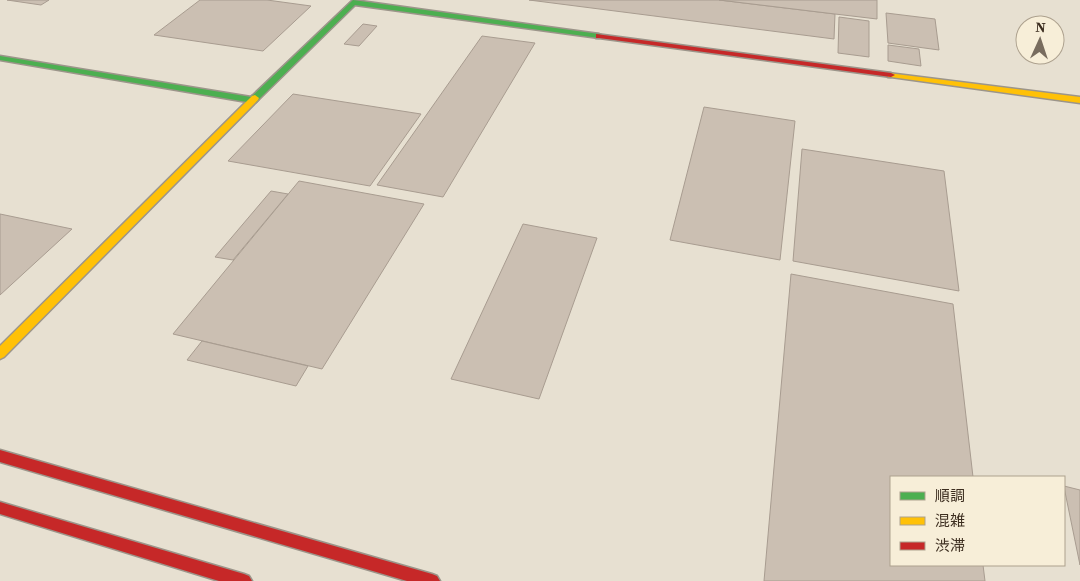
<svg xmlns="http://www.w3.org/2000/svg" width="1080" height="581" font-family="'Source Serif 4','Noto Sans JP',serif">
<style>
.building{fill:#cbbfb2;stroke:#a89c90}
.lines{fill:none;stroke-linecap:round;stroke-linejoin:round}
.fast-casing{stroke:#9c958a;stroke-width:3}
.slow-casing{stroke:#9c958a;stroke-width:3}
.jam-casing{stroke:#9c958a;stroke-width:3}
.fast{fill:#4caf50;fill-rule:evenodd}
.slow{fill:#ffc107;fill-rule:evenodd}
.jam{fill:#c62828;fill-rule:evenodd}
</style>
<rect width="100%" height="100%" fill="#e7e0d1"/>
<!-- building -->
<g class="building">
<polygon points="7,0 49,0 41,5"/>
<polygon points="200,0 267,0 311,6 263,51 154,35"/>
<polygon points="529,0 719,0 835,14 834,39"/>
<polygon points="719,0 877,0 877,19 835,14"/>
<polygon points="886,13 935,19 939,50 888,43"/>
<polygon points="839,17 869,21 869,57 838,53"/>
<polygon points="363,24 377,26 359,46 344,44"/>
<polygon points="482,36 535,43 443,197 377,185"/>
<polygon points="888,45 919,49 921,66 888,61"/>
<polygon points="293,94 421,114 370,186 228,161"/>
<polygon points="704,107 795,121 780,260 670,240"/>
<polygon points="802,149 944,171 959,291 793,261"/>
<polygon points="299,181 424,204 322,369 173,334"/>
<polygon points="271,191 288,194 233,260 215,257"/>
<polygon points="0,214 72,229 0,295"/>
<polygon points="523,224 597,238 539,399 451,379"/>
<polygon points="791,274 953,304 973,477 891,477 891,565 983,565 985,581 764,581"/>
<polygon points="202,341 308,366 296,386 187,360"/>
<polygon points="1064,486 1080,490 1080,565 1064,487"/>
</g>
<g class="lines">
<defs>
<polygon id="fast" points="353,0 599,34 603,36 599,38 355,5 256,102 253,103 0,60 0,56 251,97"/>
<g id="slow">
<polygon points="888,73 1080,97 1080,103 891,77 888,77"/>
<polygon points="255,95 259,98 258,100 4,357 0,359 0,346 252,96"/>
</g>
<g id="jam">
<polygon points="596,34 891,73 895,75 891,77 599,38 596,38"/>
<polygon points="0,450 432,574 437,576 440,581 407,581 0,462"/>
<polygon points="0,502 244,574 249,576 252,581 219,581 0,514"/>
</g>
</defs>
<!-- fast casing -->
<use href="#fast" class="fast-casing"/>
<!-- slow casing -->
<use href="#slow" class="slow-casing"/>
<!-- jam casing -->
<use href="#jam" class="jam-casing"/>
<!-- fast -->
<use href="#fast" class="fast"/>
<!-- slow -->
<use href="#slow" class="slow"/>
<!-- jam -->
<use href="#jam" class="jam"/>
</g>
<!-- legend -->
<rect x="890" y="476" width="175" height="90" fill="#f7eed8" stroke="#ada18e"/>
<rect x="900" y="492" width="25" height="8" fill="#4caf50" stroke="#ada18e"/>
<text x="935" y="501" font-size="15" fill="#3d2e20">順調</text>
<rect x="900" y="517" width="25" height="8" fill="#ffc107" stroke="#ada18e"/>
<text x="935" y="526" font-size="15" fill="#3d2e20">混雑</text>
<rect x="900" y="542" width="25" height="8" fill="#c62828" stroke="#ada18e"/>
<text x="935" y="551" font-size="15" fill="#3d2e20">渋滞</text>
<!-- north arrow -->
<g transform="translate(1040 40) rotate(3)"><circle r="24" fill="#f7eed8" stroke="#ada18e"/>
<path d="M0-4L9 19L0 12L-9 19Z" fill="#786c5e"/>
<text y="-8" font-size="14" font-weight="bold" text-anchor="middle" fill="#3d2e20">N</text>
</g>
</svg>
